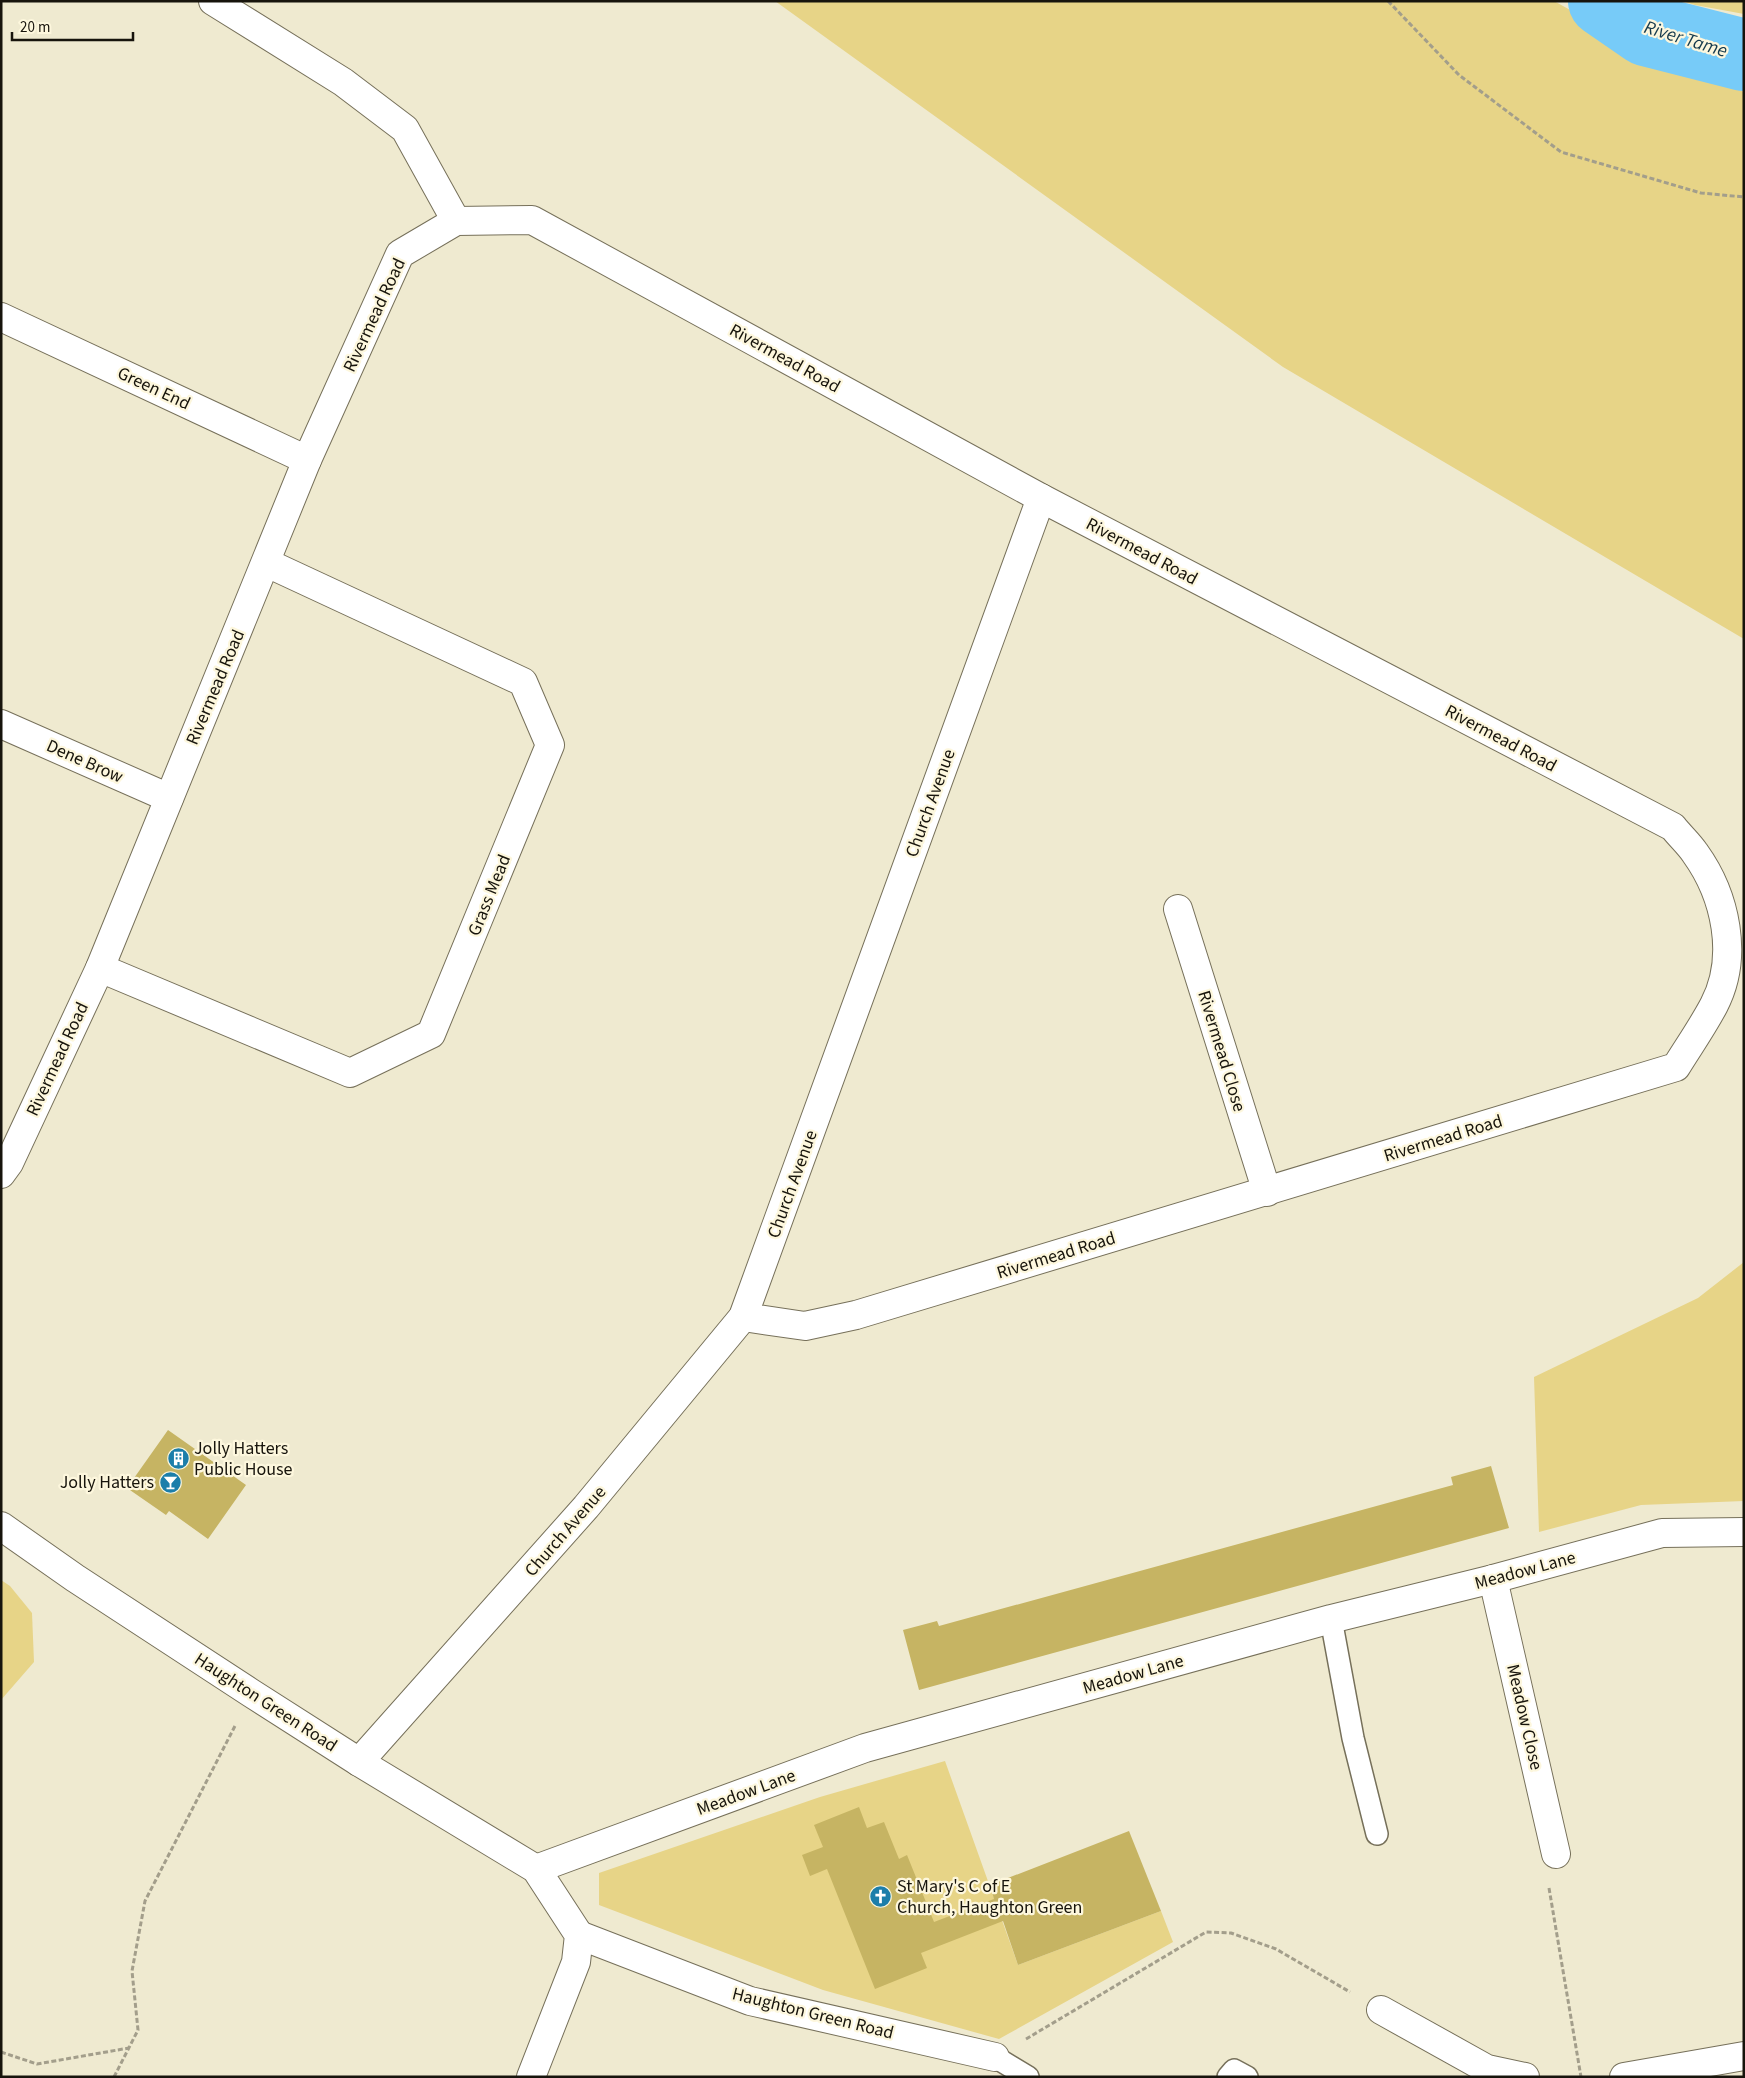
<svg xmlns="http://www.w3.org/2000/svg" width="1745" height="2078" font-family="'Source Sans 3',sans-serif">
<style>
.green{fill:#e7d487}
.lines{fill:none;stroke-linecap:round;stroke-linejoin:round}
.river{stroke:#77cbf8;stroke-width:72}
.building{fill:#c6b463}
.lane-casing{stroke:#76705a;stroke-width:24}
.street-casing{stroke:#76705a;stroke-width:30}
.path{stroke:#a39e8b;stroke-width:3;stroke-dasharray:5 2.5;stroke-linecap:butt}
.lane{stroke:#fff;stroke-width:21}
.street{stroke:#fff;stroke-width:28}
.labels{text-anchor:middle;stroke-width:4.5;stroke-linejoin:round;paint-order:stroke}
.street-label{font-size:18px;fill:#17140c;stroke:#fdf7dd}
.poi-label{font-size:18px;fill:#17140c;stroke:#fdf7dd;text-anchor:start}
.water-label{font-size:19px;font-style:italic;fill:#153a4d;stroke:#fdf7dd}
</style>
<rect width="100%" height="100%" fill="#efead0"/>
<!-- green -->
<g class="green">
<polygon points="775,1 1554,1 1644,51 1744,92 1744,639 1283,367"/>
<polygon points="1682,1 1744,1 1744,14 1695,5"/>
<polygon points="1744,1262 1744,1501 1641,1505 1539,1532 1534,1377 1698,1298"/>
<polygon points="1,1580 10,1586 32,1613 34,1662 1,1700"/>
<polygon points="945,1761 1018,1965 1161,1911 1173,1942 999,2039 823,1990 599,1905 599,1873 820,1797"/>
</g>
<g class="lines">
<!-- river -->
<polyline class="river" points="1604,1 1646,30 1744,55"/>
</g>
<!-- building -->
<g class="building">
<polygon points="168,1430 246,1485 208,1539 169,1511 166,1515 127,1488"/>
<polygon points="1491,1466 1509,1528 919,1690 903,1630 937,1621 939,1626 1453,1485 1451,1477"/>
<polygon points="859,1807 867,1828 884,1822 899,1859 907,1855 934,1922 994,1899 990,1885 1129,1831 1161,1911 1018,1965 1003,1921 921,1953 927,1968 875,1989 827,1869 810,1876 802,1855 823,1847 814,1825"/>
</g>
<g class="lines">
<defs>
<g id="lane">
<polyline points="1331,1619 1353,1738 1377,1834"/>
<polyline points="995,2057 1028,2077"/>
<polyline points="1228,2077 1234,2070 1247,2077"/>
</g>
<g id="street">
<polyline points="213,1 343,82 405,129 456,221"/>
<polyline points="1,317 307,460"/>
<polyline points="1,724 169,798"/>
<polyline points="1178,909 1267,1192"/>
<polyline points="100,968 350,1073 431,1034 550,745 523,682 267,563"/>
<path d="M 1,1174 L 9,1163 L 100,968 L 307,460 L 400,254 L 456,221 L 532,220 L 1041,498 L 1673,827 C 1680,836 1689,844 1695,853 C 1726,896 1739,957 1714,1005 C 1703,1026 1689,1046 1676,1067 L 856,1315 L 805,1326 L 743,1317"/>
<polyline points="1,1526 75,1578 251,1693 359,1762 536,1869 579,1935 576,1962 531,2077"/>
<polyline points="1493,1579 1556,1854"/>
<polyline points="359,1762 586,1507 743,1317 1041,498"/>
<polyline points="536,1869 865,1748 1331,1619 1493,1579 1662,1533 1744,1532"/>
<polyline points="579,1935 750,2001 995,2057"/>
<polyline points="1381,2010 1487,2069 1525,2077"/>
<polyline points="1624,2077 1744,2056"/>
</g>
</defs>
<!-- lane casing -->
<use href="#lane" class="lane-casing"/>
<!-- street casing -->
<use href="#street" class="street-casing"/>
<!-- path -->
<g class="path">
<polyline points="1388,1 1459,75 1561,152 1701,193 1744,197"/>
<polyline points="1549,1888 1581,2077"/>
<polyline points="1026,2039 1206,1932 1231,1933 1276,1949 1350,1992"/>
<polyline points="1,2052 37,2064 129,2048"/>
<polyline points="114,2077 138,2030 132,1971 145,1901 236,1724"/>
</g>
<!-- lane -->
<use href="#lane" class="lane"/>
<!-- street -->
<use href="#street" class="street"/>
</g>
<!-- icons -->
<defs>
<symbol id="building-disc" viewBox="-11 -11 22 22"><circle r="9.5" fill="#1c7eaa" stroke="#fdf7dd"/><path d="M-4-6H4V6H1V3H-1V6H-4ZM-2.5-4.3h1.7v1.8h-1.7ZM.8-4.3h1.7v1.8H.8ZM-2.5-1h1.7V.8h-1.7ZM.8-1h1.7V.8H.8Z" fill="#fff"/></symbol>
<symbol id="bar-disc" viewBox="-11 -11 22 22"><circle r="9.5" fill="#1c7eaa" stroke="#fdf7dd"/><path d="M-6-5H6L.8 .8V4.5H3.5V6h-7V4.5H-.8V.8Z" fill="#fff"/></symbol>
<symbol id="church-disc" viewBox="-11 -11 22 22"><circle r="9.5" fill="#1c7eaa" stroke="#fdf7dd"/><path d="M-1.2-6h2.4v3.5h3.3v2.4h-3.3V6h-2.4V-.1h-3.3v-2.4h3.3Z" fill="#fff"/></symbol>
</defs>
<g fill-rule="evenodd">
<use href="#building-disc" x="166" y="1446" width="25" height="25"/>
<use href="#bar-disc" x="158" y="1470" width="25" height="25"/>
<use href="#church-disc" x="868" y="1884" width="25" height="25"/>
</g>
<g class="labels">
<!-- street labels -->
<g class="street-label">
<text transform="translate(374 315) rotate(-65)" y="6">Rivermead Road</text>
<text transform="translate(785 358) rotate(29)" y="6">Rivermead Road</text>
<text transform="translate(154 388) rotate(25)" y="6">Green End</text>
<text transform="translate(1142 551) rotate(28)" y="6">Rivermead Road</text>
<text transform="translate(215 687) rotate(-67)" y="6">Rivermead Road</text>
<text transform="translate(1501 738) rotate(28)" y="6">Rivermead Road</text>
<text transform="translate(85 761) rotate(24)" y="6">Dene Brow</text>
<text transform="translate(930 803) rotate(-70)" y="6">Church Avenue</text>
<text transform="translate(489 895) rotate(-68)" y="6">Grass Mead</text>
<text transform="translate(1222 1051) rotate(73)" y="6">Rivermead Close</text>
<text transform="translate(57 1059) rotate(-65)" y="6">Rivermead Road</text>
<text transform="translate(1443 1138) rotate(-17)" y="6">Rivermead Road</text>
<text transform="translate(792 1184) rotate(-70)" y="6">Church Avenue</text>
<text transform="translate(1056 1255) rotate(-17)" y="6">Rivermead Road</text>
<text transform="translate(565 1531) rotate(-49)" y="6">Church Avenue</text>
<text transform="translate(1525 1570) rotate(-15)" y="6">Meadow Lane</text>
<text transform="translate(1133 1674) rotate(-16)" y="6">Meadow Lane</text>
<text transform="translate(266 1702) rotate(33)" y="6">Haughton Green Road</text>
<text transform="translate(1525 1717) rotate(77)" y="6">Meadow Close</text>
<text transform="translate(746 1792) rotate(-20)" y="6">Meadow Lane</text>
<text transform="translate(813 2013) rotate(14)" y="6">Haughton Green Road</text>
</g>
<!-- poi labels -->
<g class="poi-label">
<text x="194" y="1454">Jolly Hatters<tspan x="194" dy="21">Public House</tspan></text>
<text x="154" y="1488" text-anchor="end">Jolly Hatters</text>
<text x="897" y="1892">St Mary's C of E<tspan x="897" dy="21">Church, Haughton Green</tspan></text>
</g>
<!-- water labels -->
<g class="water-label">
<text transform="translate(1686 38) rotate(17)" y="7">River Tame</text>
</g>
</g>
<!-- border -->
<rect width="1745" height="2078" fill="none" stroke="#17140c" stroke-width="5"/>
<!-- scale -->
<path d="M12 32v8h121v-8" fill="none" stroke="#17140c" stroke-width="2.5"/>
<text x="20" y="32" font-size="15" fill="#17140c" stroke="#fdf7dd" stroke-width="4" paint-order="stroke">20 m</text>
</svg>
